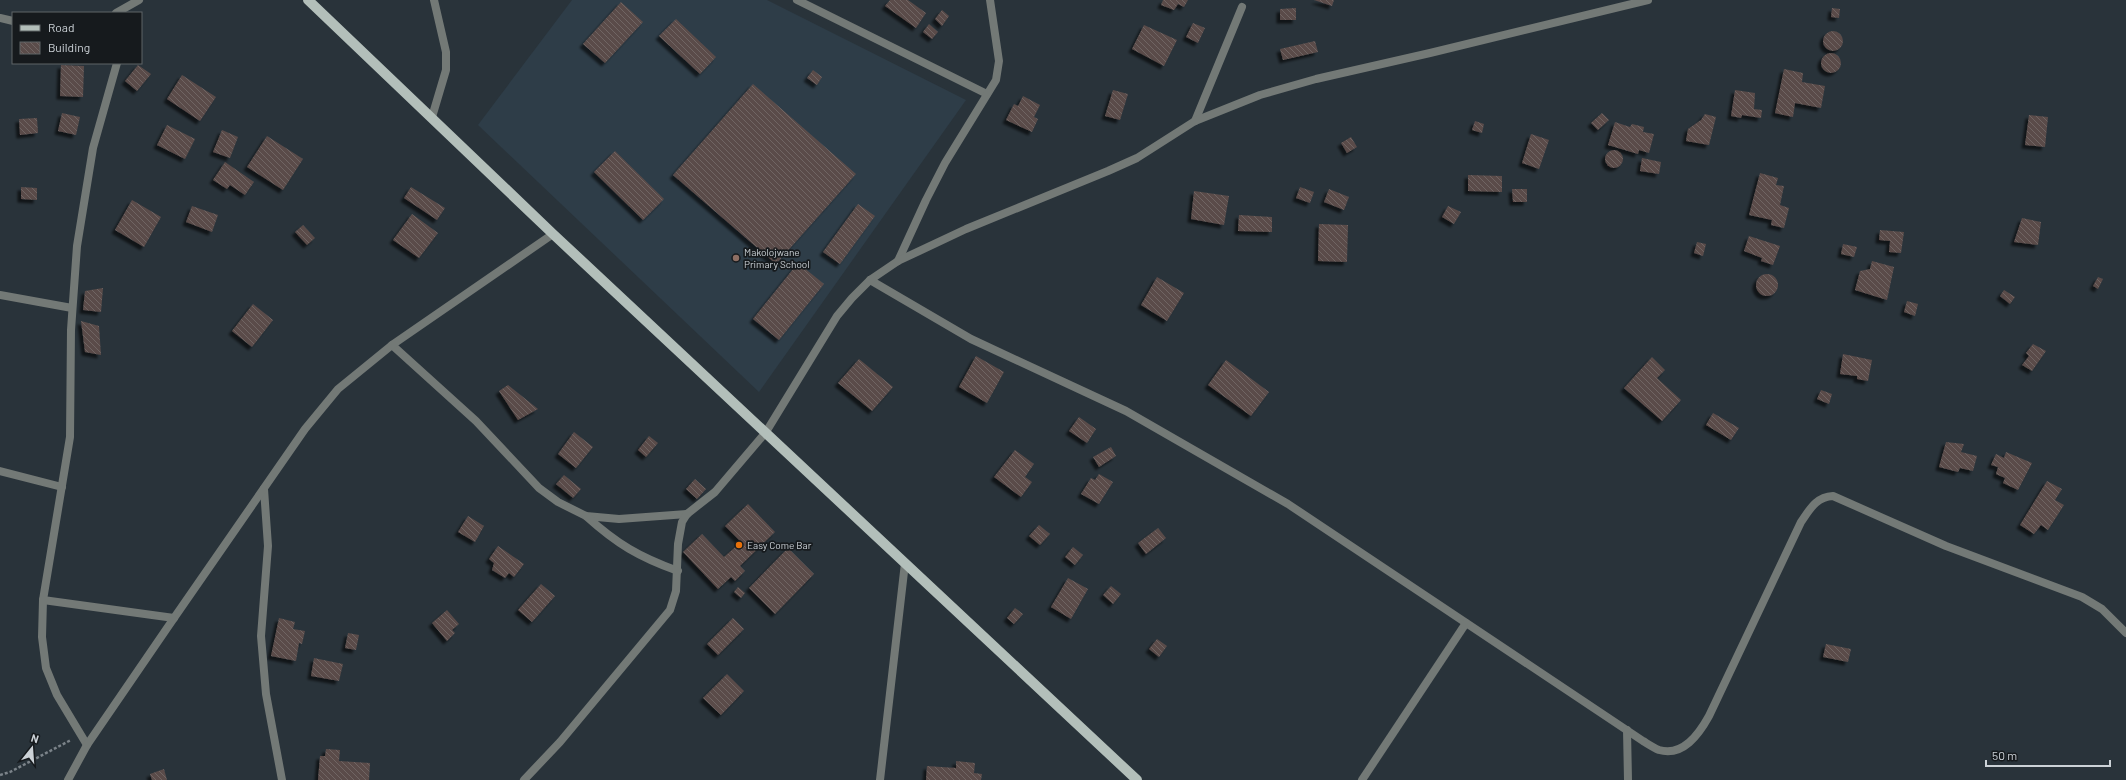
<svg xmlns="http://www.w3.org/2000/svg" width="2126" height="780" font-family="Barlow,sans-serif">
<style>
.built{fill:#2e3d48}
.building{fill:url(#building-back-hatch);filter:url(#shadow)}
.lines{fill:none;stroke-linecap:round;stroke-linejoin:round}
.path{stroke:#7b8389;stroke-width:2.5;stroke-dasharray:3 2;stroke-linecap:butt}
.minor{stroke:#737976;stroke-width:8}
.primary{stroke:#b3bfba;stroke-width:10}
.education-dot{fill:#8d6e63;stroke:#161a1d;stroke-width:1.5}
.food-dot{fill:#e8710a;stroke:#161a1d;stroke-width:1.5}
.labels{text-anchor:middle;stroke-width:3.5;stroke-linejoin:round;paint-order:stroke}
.poi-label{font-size:10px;fill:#ccd2d7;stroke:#161a1d;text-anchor:start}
</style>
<defs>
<pattern id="building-back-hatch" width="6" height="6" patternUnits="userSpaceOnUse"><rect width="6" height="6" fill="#5a4c4a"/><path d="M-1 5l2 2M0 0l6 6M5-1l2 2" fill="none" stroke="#706563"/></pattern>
<filter id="shadow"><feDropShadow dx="-3.5" dy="3.5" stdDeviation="1" flood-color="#0009"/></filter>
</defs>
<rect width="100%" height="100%" fill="#29333a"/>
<!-- built -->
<polygon class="built" points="572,0 767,0 966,100 759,392 478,125"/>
<!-- building -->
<g class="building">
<polygon points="890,0 908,0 926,13 916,28 885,6"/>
<polygon points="1163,0 1188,0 1184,7 1178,4 1174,10 1161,5"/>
<polygon points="1314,0 1334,0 1332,6"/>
<polygon points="621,2 643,22 605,63 583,44"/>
<polygon points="1296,8 1296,20 1280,20 1280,9"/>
<polygon points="1832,8 1840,9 1839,18 1831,17"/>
<polygon points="942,10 949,16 942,26 935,19"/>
<polygon points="676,19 716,57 700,74 659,36"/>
<polygon points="1193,23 1205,28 1198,43 1186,37"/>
<polygon points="929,24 938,32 932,39 923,32"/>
<polygon points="1144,25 1177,40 1164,66 1132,49"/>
<circle cx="1833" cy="41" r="10"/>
<polygon points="1315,41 1318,52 1283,60 1280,49"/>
<circle cx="1831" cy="63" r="10"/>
<polygon points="61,65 84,66 83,97 60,96"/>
<polygon points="138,65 151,74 137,91 125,81"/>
<polygon points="1784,69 1803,73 1802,82 1825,86 1821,108 1795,103 1793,117 1775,113"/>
<polygon points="813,70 822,77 817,85 807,78"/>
<polygon points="182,75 216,97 200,121 167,99"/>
<polygon points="753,84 856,174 776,264 673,175"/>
<polygon points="1113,90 1128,94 1120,120 1105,116"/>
<polygon points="1735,90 1755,93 1754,109 1762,110 1761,118 1742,115 1741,118 1731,116"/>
<polygon points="1023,96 1040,105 1034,117 1038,119 1032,132 1006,120 1014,104 1018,106"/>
<polygon points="62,113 80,117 76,135 58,131"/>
<polygon points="1602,113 1609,120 1598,130 1591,123"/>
<polygon points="1705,114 1716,117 1709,145 1686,141 1688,129 1701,120"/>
<polygon points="2029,115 2048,117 2045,147 2025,145"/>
<polygon points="37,118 38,133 20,135 19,119"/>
<polygon points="1475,121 1484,124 1482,133 1472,130"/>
<polygon points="1615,122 1630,127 1632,124 1644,127 1643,132 1654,134 1649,153 1639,150 1638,154 1608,145"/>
<polygon points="167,125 195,139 185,159 157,145"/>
<polygon points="222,130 238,137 230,158 213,152"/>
<polygon points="1531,134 1549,140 1539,169 1522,163"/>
<polygon points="267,136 303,159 283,190 247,167"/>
<polygon points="1351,137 1357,147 1347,153 1341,143"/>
<circle cx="1614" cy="159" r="9"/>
<polygon points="615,151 664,199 643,220 594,172"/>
<polygon points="1642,158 1661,162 1659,174 1640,171"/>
<polygon points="225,162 254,182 245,195 230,185 227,189 213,180"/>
<polygon points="1760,173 1778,178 1776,185 1784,186 1780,205 1789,208 1784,228 1771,225 1772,220 1749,215"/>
<polygon points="1468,175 1502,176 1502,192 1468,191"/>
<polygon points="21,187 37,188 37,200 21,199"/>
<polygon points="411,187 445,208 437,220 404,198"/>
<polygon points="1300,187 1314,192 1310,203 1296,198"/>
<polygon points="1329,189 1349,197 1344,210 1324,202"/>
<polygon points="1512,189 1527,189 1527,202 1513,202"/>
<polygon points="1194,191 1229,196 1224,225 1191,219"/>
<polygon points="132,200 161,217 144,247 115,230"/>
<polygon points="858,204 875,216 840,264 823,252"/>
<polygon points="192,206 218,215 212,232 186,222"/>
<polygon points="1448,206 1461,212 1454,224 1442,217"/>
<polygon points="412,214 438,233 419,258 393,240"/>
<polygon points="1239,215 1272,217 1272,232 1238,231"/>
<polygon points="2022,218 2041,222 2038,245 2014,242"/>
<polygon points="1319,224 1348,225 1347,262 1318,261"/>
<polygon points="303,225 315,238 307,245 295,232"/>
<polygon points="1880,230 1904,232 1901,253 1889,252 1890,241 1879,240"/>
<polygon points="1749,236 1780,246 1773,265 1761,261 1762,258 1744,251"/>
<polygon points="1697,242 1706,244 1703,256 1694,253"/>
<polygon points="1843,244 1857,247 1854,257 1841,254"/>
<polygon points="1872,261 1894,267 1887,300 1855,290 1860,271 1870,269"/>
<polygon points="798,263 824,284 779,340 753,319"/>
<circle cx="1767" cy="285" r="11"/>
<polygon points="1157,277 1184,293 1167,321 1141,305"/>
<polygon points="2098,277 2103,279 2098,289 2093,286"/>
<polygon points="103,288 101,312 83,310 85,291"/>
<polygon points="2004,290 2015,297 2010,304 2000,296"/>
<polygon points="1907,301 1918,304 1915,316 1904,312"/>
<polygon points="253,304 273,320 252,347 232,331"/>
<polygon points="81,321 99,326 101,355 85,352"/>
<polygon points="2033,344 2046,351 2032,371 2022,365 2029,356 2026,353"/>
<polygon points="1843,354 1872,360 1868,381 1857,379 1857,376 1840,374"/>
<polygon points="976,356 1004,372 987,403 959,387"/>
<polygon points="1652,357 1665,370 1657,378 1681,400 1662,421 1624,388"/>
<polygon points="859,359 893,387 872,411 838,383"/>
<polygon points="1226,360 1269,392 1251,416 1208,385"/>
<polygon points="508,385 538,409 518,420 499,391"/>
<polygon points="1821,390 1832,394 1829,404 1817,399"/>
<polygon points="1713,413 1739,428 1731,440 1706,425"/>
<polygon points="1079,417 1096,429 1087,443 1069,431"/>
<polygon points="574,432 593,447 576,468 558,454"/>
<polygon points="649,436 658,443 646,457 638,450"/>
<polygon points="1946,442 1964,444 1961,452 1977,456 1973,471 1960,468 1958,472 1939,467"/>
<polygon points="1111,447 1116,456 1099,467 1093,457"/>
<polygon points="1015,450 1034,464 1025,477 1032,482 1021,497 994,477"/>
<polygon points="2006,452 2032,463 2018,490 2003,483 2005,478 1996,474 1998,467 1991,465 1996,454 2004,458"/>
<polygon points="1099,474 1113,482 1099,504 1081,494 1091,478 1095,480"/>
<polygon points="564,475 581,489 573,498 556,484"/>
<polygon points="695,479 706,489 697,499 686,489"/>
<polygon points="2047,481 2062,489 2055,500 2064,505 2048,530 2041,525 2034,534 2020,525"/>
<polygon points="748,504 775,532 740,566 745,571 735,581 731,577 718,589 683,552 702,534 724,557 741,542 725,526"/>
<polygon points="468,516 484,526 475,542 458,532"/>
<polygon points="1039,525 1050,534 1040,545 1029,536"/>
<polygon points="1158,528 1166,538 1146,554 1138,543"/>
<polygon points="498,546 524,564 514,577 509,573 505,578 492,570 494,563 489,559"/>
<polygon points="1073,547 1083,555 1075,565 1065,557"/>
<polygon points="788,548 814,574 775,614 749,588"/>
<polygon points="1068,578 1088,589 1071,619 1051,607"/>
<polygon points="541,584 555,596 532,622 518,610"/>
<polygon points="1111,586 1121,594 1113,604 1103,595"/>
<polygon points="738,587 745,593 741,598 734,592"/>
<polygon points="1015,608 1023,614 1014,624 1007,618"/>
<polygon points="447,610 459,624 452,630 455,633 447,641 432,623"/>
<polygon points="279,618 295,622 293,629 305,631 302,644 299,643 296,661 271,656"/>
<polygon points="733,618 744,629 718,655 707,644"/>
<polygon points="348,633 359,635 356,650 345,648"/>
<polygon points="1157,639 1167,646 1159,657 1149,649"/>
<polygon points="1826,644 1851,649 1848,662 1823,657"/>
<polygon points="314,658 343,664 339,681 311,676"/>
<polygon points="727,674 744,691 721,715 703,698"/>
<polygon points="326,749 340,750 339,761 370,763 369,780 318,780 320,756 325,756"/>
<polygon points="956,761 975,763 974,773 982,774 981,780 926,780 927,766 956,768"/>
<polygon points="164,769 167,780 152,780 150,774"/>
</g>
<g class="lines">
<!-- path -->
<polyline class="path" points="0,775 10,772 71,740"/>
<!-- minor -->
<g class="minor">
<polyline points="797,0 987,94"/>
<polyline points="116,13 139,0"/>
<polyline points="0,18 13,21"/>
<polyline points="432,117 446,70 446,52 434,0"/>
<polyline points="1195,121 1242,7"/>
<polyline points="898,261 926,200 945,163 996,80 999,61 990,0"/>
<path d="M 870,280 L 971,339 L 1126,411 L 1288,504 L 1643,741 C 1648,744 1654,748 1659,750 C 1683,757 1699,734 1709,716 L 1801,522 C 1810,509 1816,497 1833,496 L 1946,546 L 2082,597 L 2102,609 L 2126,633"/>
<polyline points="0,295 72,308"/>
<polyline points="392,345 476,421 539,488 558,502 586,516 619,519 687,514"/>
<polyline points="0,471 62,487"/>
<polyline points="264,489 268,546 261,636 266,694 282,780"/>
<path d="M 586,516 C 617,544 639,557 678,571"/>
<polyline points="43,600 174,618"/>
<polyline points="1627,730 1628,780"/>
<polyline points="87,745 57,695 46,668 42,637 43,600 70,437 71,330 77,246 93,148 117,63"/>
<polyline points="68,780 87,745 174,618 305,429 338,389 392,345 553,234"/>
<polyline points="524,780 560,742 670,610 676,591 678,544 682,522 687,514 715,492 766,432 837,316 852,298 870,280 898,261 966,229 1108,171 1137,158 1195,121 1260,95 1316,79 1430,53 1648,0"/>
<polyline points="880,780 905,563"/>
<polyline points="1362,780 1466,623"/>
</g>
<!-- primary -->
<polyline class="primary" points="308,0 553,234 1137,780"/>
</g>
<!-- markers -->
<circle class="education-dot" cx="736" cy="258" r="4"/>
<circle class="food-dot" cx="739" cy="545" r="4"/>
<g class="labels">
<!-- poi labels -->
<g class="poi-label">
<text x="744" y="256">Makolojwane<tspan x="744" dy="12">Primary School</tspan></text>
<text x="747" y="549">Easy Come Bar</text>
</g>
</g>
<!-- legend -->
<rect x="12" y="12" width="130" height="52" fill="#161a1d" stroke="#5f6467"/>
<rect x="20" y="25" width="20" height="6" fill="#b3bfba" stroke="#5f6467"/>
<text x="48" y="32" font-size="12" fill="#ccd2d7">Road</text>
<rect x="20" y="42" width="20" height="12" fill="url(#building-back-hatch)" stroke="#5f6467"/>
<text x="48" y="52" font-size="12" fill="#ccd2d7">Building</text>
<!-- north arrow -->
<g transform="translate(32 748) rotate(17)" stroke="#161a1d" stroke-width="3" paint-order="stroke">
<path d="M0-3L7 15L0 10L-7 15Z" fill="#ccd2d7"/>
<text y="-6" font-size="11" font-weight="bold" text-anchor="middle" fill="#ccd2d7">N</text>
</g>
<!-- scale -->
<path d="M1986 760v6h124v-6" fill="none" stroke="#ccd2d7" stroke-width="2"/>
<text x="1992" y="760" font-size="12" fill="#ccd2d7" stroke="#161a1d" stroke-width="3" paint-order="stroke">50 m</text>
</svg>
